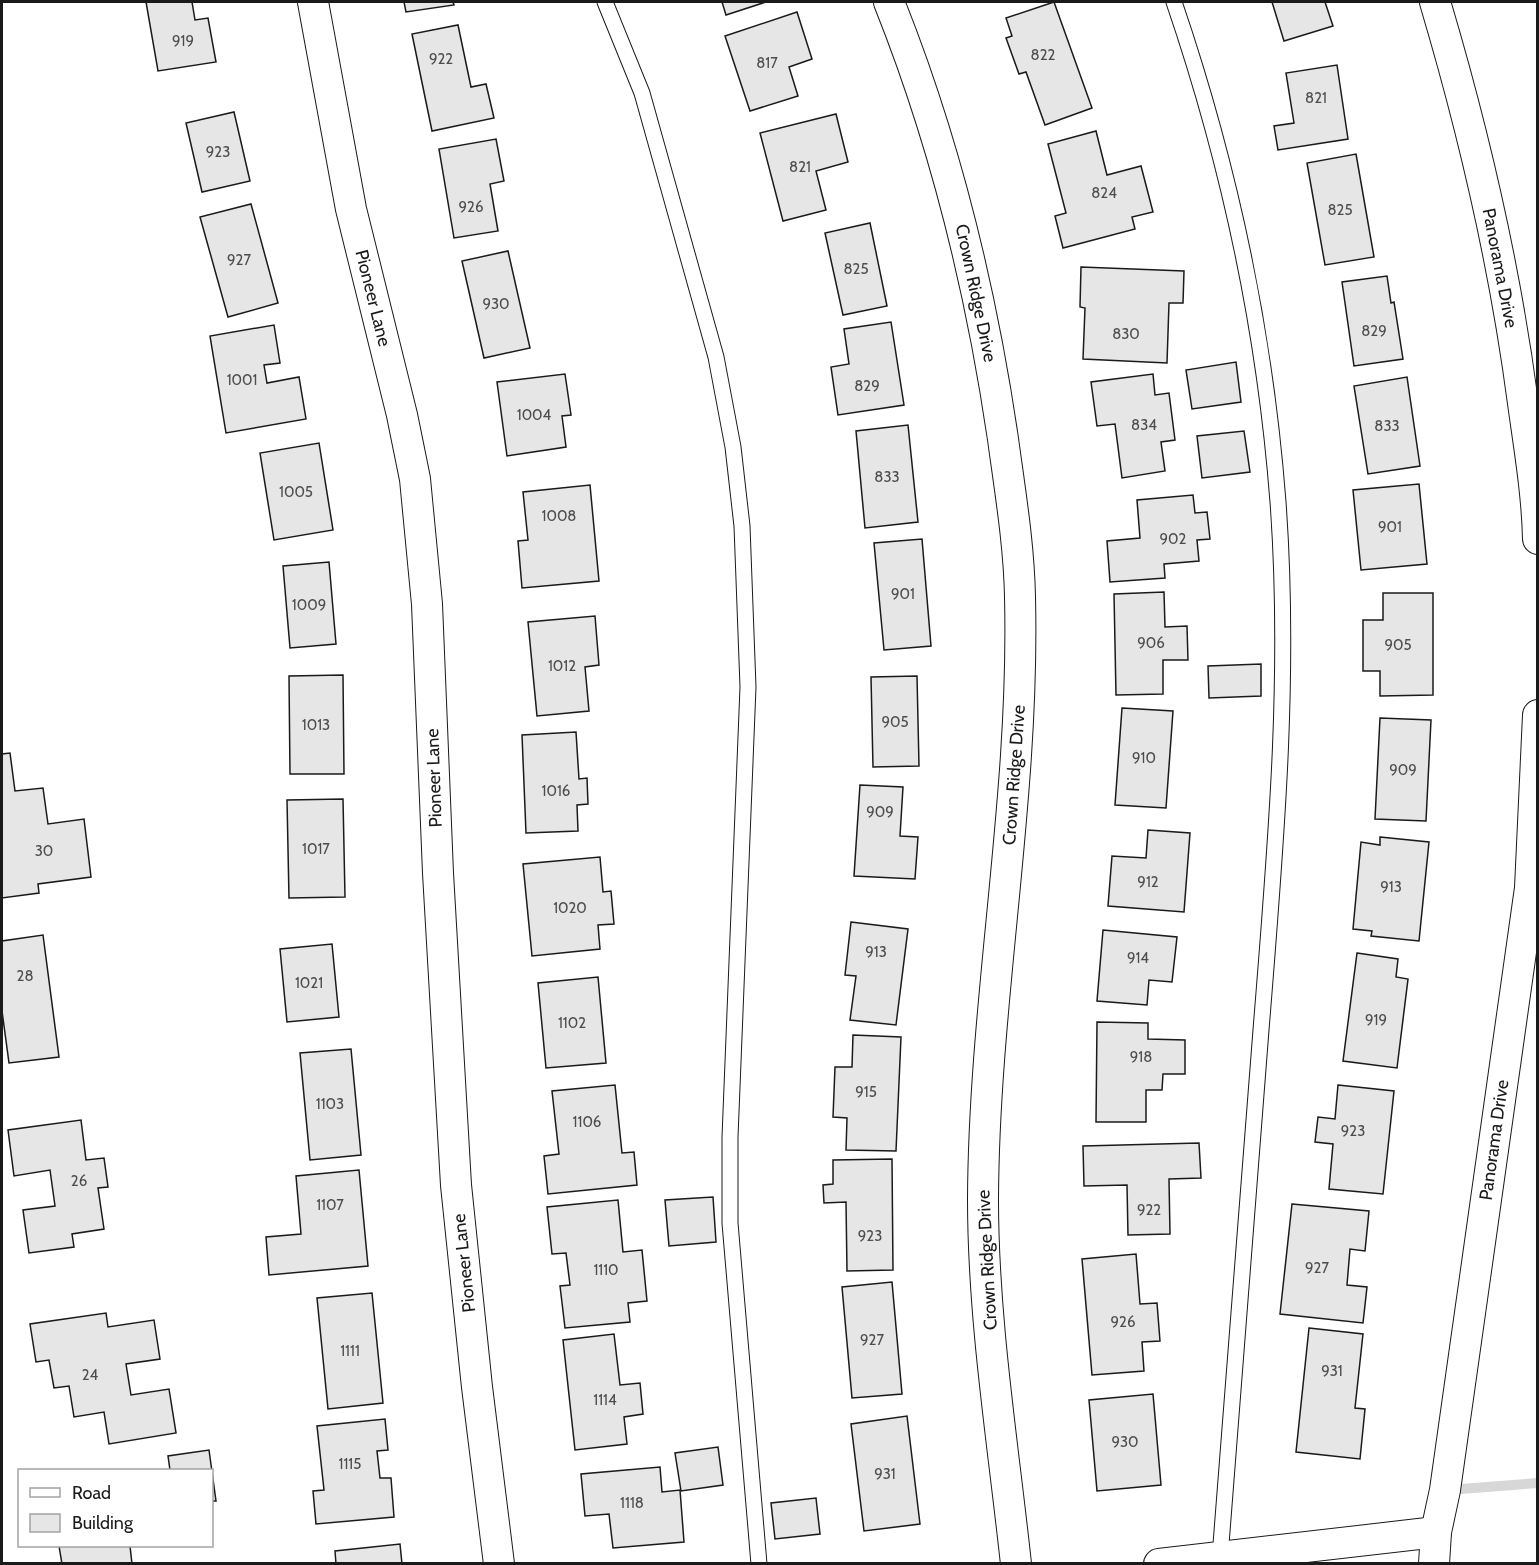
<svg xmlns="http://www.w3.org/2000/svg" width="1539" height="1565" font-family="Cabin,sans-serif">
<style>
.lines{fill:none;stroke-linecap:round;stroke-linejoin:round}
.stream{stroke:#d7d7d7;stroke-width:10}
.building{fill:#e6e6e6;stroke:#1a1a1a;stroke-width:1.5}
.service-casing{stroke:#1a1a1a;stroke-width:17}
.minor-casing{stroke:#1a1a1a;stroke-width:32}
.service{stroke:#fff;stroke-width:15}
.minor{stroke:#fff;stroke-width:30}
.labels{text-anchor:middle;stroke-width:4.5;stroke-linejoin:round;paint-order:stroke}
.number-label{font-size:15px;fill:#4d4d4d}
.street-label{font-size:18px;fill:#1a1a1a;stroke:#fff}
</style>
<rect width="100%" height="100%" fill="#fff"/>
<g class="lines">
<!-- stream -->
<polyline class="stream" points="1448,1490 1538,1483"/>
</g>
<!-- building -->
<g class="building">
<polygon points="146,2 192,2 195,20 208,18 216,62 158,71"/>
<polygon points="404,2 453,2 454,5 406,12"/>
<polygon points="722,2 766,2 726,15"/>
<polygon points="1054,2 1092,108 1045,125 1026,72 1019,74 1006,38 1012,36 1006,18"/>
<polygon points="1272,2 1325,2 1333,26 1284,41"/>
<polygon points="797,12 812,59 789,67 798,96 750,111 725,36"/>
<polygon points="458,25 471,87 486,84 494,118 432,131 412,34"/>
<polygon points="1337,65 1348,139 1278,150 1274,126 1294,123 1286,73"/>
<polygon points="234,112 250,181 202,192 186,123"/>
<polygon points="836,114 848,162 816,171 826,210 783,221 760,133"/>
<polygon points="1096,131 1107,175 1141,166 1153,212 1132,217 1135,229 1063,248 1055,216 1066,213 1048,144"/>
<polygon points="496,139 504,181 490,184 498,231 454,238 439,149"/>
<polygon points="1356,154 1374,257 1325,265 1307,163"/>
<polygon points="251,204 278,303 228,317 200,217"/>
<polygon points="870,223 887,306 843,315 825,233"/>
<polygon points="508,251 530,348 484,358 462,261"/>
<polygon points="1081,267 1184,271 1183,303 1169,303 1167,363 1083,359 1085,308 1080,307"/>
<polygon points="1387,276 1391,303 1394,302 1403,359 1354,366 1342,282"/>
<polygon points="891,322 904,405 838,415 831,367 849,364 844,329"/>
<polygon points="274,325 280,363 264,365 267,383 299,377 306,419 226,433 210,336"/>
<polygon points="1236,362 1241,402 1192,409 1186,370"/>
<polygon points="565,374 571,415 562,416 566,447 507,456 497,382"/>
<polygon points="1153,374 1155,395 1169,393 1175,440 1161,442 1165,471 1122,478 1115,424 1097,426 1091,382"/>
<polygon points="1407,377 1420,466 1368,474 1354,386"/>
<polygon points="908,425 918,522 865,528 856,431"/>
<polygon points="1244,431 1250,472 1202,478 1197,436"/>
<polygon points="319,443 333,530 274,540 260,453"/>
<polygon points="1419,484 1427,564 1361,570 1353,490"/>
<polygon points="590,485 599,581 522,588 518,541 528,540 523,492"/>
<polygon points="1193,495 1195,513 1207,512 1210,539 1197,540 1199,561 1164,564 1165,578 1110,582 1107,541 1140,538 1137,500"/>
<polygon points="922,539 931,646 884,650 874,543"/>
<polygon points="329,562 336,644 290,648 283,566"/>
<polygon points="1164,592 1165,627 1187,626 1188,660 1163,660 1163,694 1116,695 1114,594"/>
<polygon points="1383,593 1433,593 1433,695 1380,696 1380,671 1363,671 1363,620 1383,620"/>
<polygon points="595,616 599,665 585,667 589,711 537,716 528,622"/>
<polygon points="1261,664 1261,696 1209,698 1208,666"/>
<polygon points="343,675 344,774 290,774 289,676"/>
<polygon points="917,676 919,766 873,767 871,677"/>
<polygon points="1122,708 1173,711 1166,808 1115,805"/>
<polygon points="1380,718 1431,720 1426,821 1375,819"/>
<polygon points="576,732 579,779 587,778 588,804 577,805 578,831 526,833 522,735"/>
<polygon points="10,753 15,791 43,788 48,824 84,819 91,877 38,884 39,893 2,898 2,754"/>
<polygon points="860,785 903,787 900,836 918,837 915,879 854,876"/>
<polygon points="343,799 345,897 289,898 287,800"/>
<polygon points="1148,830 1190,833 1184,912 1108,906 1112,856 1146,858"/>
<polygon points="1380,837 1429,842 1419,941 1371,936 1372,931 1353,929 1361,842 1380,845"/>
<polygon points="600,857 603,892 611,891 614,924 598,925 600,949 532,956 523,864"/>
<polygon points="851,922 908,929 896,1025 850,1020 856,976 845,975"/>
<polygon points="1103,930 1177,937 1172,982 1149,980 1147,1005 1097,1001"/>
<polygon points="43,935 59,1057 9,1063 2,1011 2,941"/>
<polygon points="332,944 339,1017 287,1022 280,949"/>
<polygon points="1357,953 1398,959 1396,977 1408,979 1397,1068 1343,1061"/>
<polygon points="598,977 606,1063 546,1068 538,983"/>
<polygon points="1097,1022 1148,1023 1148,1039 1185,1040 1185,1074 1163,1074 1162,1090 1146,1090 1146,1122 1096,1122"/>
<polygon points="853,1035 901,1037 896,1151 846,1150 847,1118 833,1117 835,1067 852,1067"/>
<polygon points="351,1049 361,1155 310,1160 300,1053"/>
<polygon points="615,1085 622,1153 634,1152 637,1185 548,1194 544,1156 559,1154 552,1091"/>
<polygon points="1338,1085 1394,1091 1383,1194 1329,1189 1333,1144 1315,1142 1318,1117 1335,1119"/>
<polygon points="81,1120 86,1160 104,1158 108,1187 98,1188 104,1229 72,1234 74,1247 29,1253 23,1210 55,1206 50,1170 14,1176 8,1130"/>
<polygon points="1199,1143 1201,1178 1169,1179 1170,1234 1128,1235 1127,1185 1084,1186 1083,1146"/>
<polygon points="892,1159 893,1270 847,1271 846,1202 824,1203 823,1185 833,1184 833,1160"/>
<polygon points="359,1170 368,1266 269,1275 266,1237 301,1234 296,1176"/>
<polygon points="713,1197 716,1242 669,1246 665,1200"/>
<polygon points="618,1200 623,1252 642,1250 647,1301 628,1303 630,1322 565,1328 560,1286 570,1285 566,1253 552,1254 547,1207"/>
<polygon points="1292,1204 1369,1211 1365,1251 1350,1249 1347,1285 1367,1287 1363,1323 1280,1314"/>
<polygon points="1136,1254 1140,1304 1157,1303 1160,1341 1142,1342 1144,1371 1092,1375 1082,1259"/>
<polygon points="892,1282 902,1394 852,1398 842,1287"/>
<polygon points="372,1293 383,1403 328,1409 317,1298"/>
<polygon points="106,1313 108,1327 154,1320 160,1359 126,1364 131,1395 169,1389 176,1433 109,1444 104,1412 74,1417 69,1386 54,1388 49,1360 36,1362 30,1324"/>
<polygon points="1309,1328 1363,1334 1355,1408 1365,1409 1360,1459 1296,1452"/>
<polygon points="614,1334 620,1385 640,1383 643,1414 624,1417 627,1444 575,1450 563,1340"/>
<polygon points="1153,1394 1161,1485 1097,1491 1089,1400"/>
<polygon points="907,1416 920,1524 864,1531 851,1424"/>
<polygon points="385,1419 388,1450 377,1451 380,1478 391,1478 394,1517 316,1524 313,1491 324,1490 317,1426"/>
<polygon points="718,1447 723,1485 681,1491 675,1453"/>
<polygon points="209,1450 216,1501 212,1501 212,1470 170,1470 168,1456"/>
<polygon points="660,1467 662,1492 680,1490 684,1542 613,1548 609,1514 585,1516 581,1474"/>
<polygon points="816,1498 820,1534 775,1539 771,1503"/>
<polygon points="400,1544 402,1564 336,1564 335,1551"/>
<polygon points="59,1546 130,1546 132,1564 62,1564"/>
</g>
<g class="lines">
<defs>
<g id="service">
<polyline points="605,2 642,93 716,357 733,447 742,526 748,687 730,1137 730,1223 759,1564"/>
<path d="M 1174,2 C 1229,163 1265,332 1278,502 C 1291,679 1275,854 1261,1030 C 1246,1205 1234,1381 1220,1557"/>
</g>
<g id="minor">
<polyline points="313,2 351,209 402,415 415,479 427,604 438,873 456,1185 477,1387 499,1564"/>
<path d="M 889,2 C 945,142 981,289 1003,439 C 1010,491 1019,544 1020,597 C 1025,799 984,998 983,1199 C 983,1321 1003,1443 1016,1564"/>
<path d="M 1435,2 C 1474,133 1505,266 1523,403 C 1529,447 1537,493 1538,539"/>
<polyline points="1159,1564 1436,1532"/>
<polyline points="1434,1564 1436,1532 1445,1490 1530,888 1538,715"/>
</g>
</defs>
<!-- service casing -->
<use href="#service" class="service-casing"/>
<!-- minor casing -->
<use href="#minor" class="minor-casing"/>
<!-- service -->
<use href="#service" class="service"/>
<!-- minor -->
<use href="#minor" class="minor"/>
</g>
<g class="labels">
<!-- number labels -->
<g class="number-label">
<text x="183" y="46">919</text>
<text x="1043" y="60">822</text>
<text x="441" y="64">922</text>
<text x="767" y="68">817</text>
<text x="1316" y="103">821</text>
<text x="218" y="157">923</text>
<text x="800" y="172">821</text>
<text x="1104" y="198">824</text>
<text x="471" y="212">926</text>
<text x="1340" y="215">825</text>
<text x="239" y="265">927</text>
<text x="856" y="274">825</text>
<text x="496" y="309">930</text>
<text x="1374" y="336">829</text>
<text x="1126" y="339">830</text>
<text x="242" y="385">1001</text>
<text x="867" y="391">829</text>
<text x="534" y="420">1004</text>
<text x="1144" y="430">834</text>
<text x="1387" y="431">833</text>
<text x="887" y="482">833</text>
<text x="296" y="497">1005</text>
<text x="559" y="521">1008</text>
<text x="1390" y="532">901</text>
<text x="1173" y="544">902</text>
<text x="903" y="599">901</text>
<text x="309" y="610">1009</text>
<text x="1151" y="648">906</text>
<text x="1398" y="650">905</text>
<text x="562" y="671">1012</text>
<text x="895" y="727">905</text>
<text x="316" y="730">1013</text>
<text x="1144" y="763">910</text>
<text x="1403" y="775">909</text>
<text x="556" y="796">1016</text>
<text x="880" y="817">909</text>
<text x="316" y="854">1017</text>
<text x="44" y="856">30</text>
<text x="1148" y="887">912</text>
<text x="1391" y="892">913</text>
<text x="570" y="913">1020</text>
<text x="876" y="957">913</text>
<text x="1138" y="963">914</text>
<text x="25" y="981">28</text>
<text x="309" y="988">1021</text>
<text x="1376" y="1025">919</text>
<text x="572" y="1028">1102</text>
<text x="1141" y="1062">918</text>
<text x="866" y="1097">915</text>
<text x="330" y="1109">1103</text>
<text x="587" y="1127">1106</text>
<text x="1353" y="1136">923</text>
<text x="79" y="1186">26</text>
<text x="330" y="1210">1107</text>
<text x="1149" y="1215">922</text>
<text x="870" y="1241">923</text>
<text x="1317" y="1273">927</text>
<text x="606" y="1275">1110</text>
<text x="1123" y="1327">926</text>
<text x="872" y="1345">927</text>
<text x="350" y="1356">1111</text>
<text x="1332" y="1376">931</text>
<text x="90" y="1380">24</text>
<text x="605" y="1405">1114</text>
<text x="1125" y="1447">930</text>
<text x="350" y="1469">1115</text>
<text x="885" y="1479">931</text>
<text x="632" y="1508">1118</text>
</g>
<!-- street labels -->
<g class="street-label">
<text transform="translate(1500 268) rotate(79)" y="6">Panorama Drive</text>
<text transform="translate(976 293) rotate(78)" y="6">Crown Ridge Drive</text>
<text transform="translate(373 298) rotate(76)" y="6">Pioneer Lane</text>
<text transform="translate(1014 775) rotate(-86)" y="6">Crown Ridge Drive</text>
<text transform="translate(434 778) rotate(-92)" y="6">Pioneer Lane</text>
<text transform="translate(1494 1140) rotate(-82)" y="6">Panorama Drive</text>
<text transform="translate(987 1260) rotate(-93)" y="6">Crown Ridge Drive</text>
<text transform="translate(464 1263) rotate(-96)" y="6">Pioneer Lane</text>
</g>
</g>
<!-- border -->
<rect width="1539" height="1565" fill="none" stroke="#1a1a1a" stroke-width="6"/>
<!-- legend -->
<rect x="18" y="1469" width="195" height="78" fill="#ffffff" stroke="#a3a3a3" stroke-width="1.5"/>
<rect x="30" y="1488" width="30" height="9" fill="#ffffff" stroke="#a3a3a3" stroke-width="1.5"/>
<text x="72" y="1499" font-size="18" fill="#1a1a1a">Road</text>
<rect x="30" y="1514" width="30" height="18" fill="#e6e6e6" stroke="#a3a3a3" stroke-width="1.5"/>
<text x="72" y="1529" font-size="18" fill="#1a1a1a">Building</text>
</svg>
